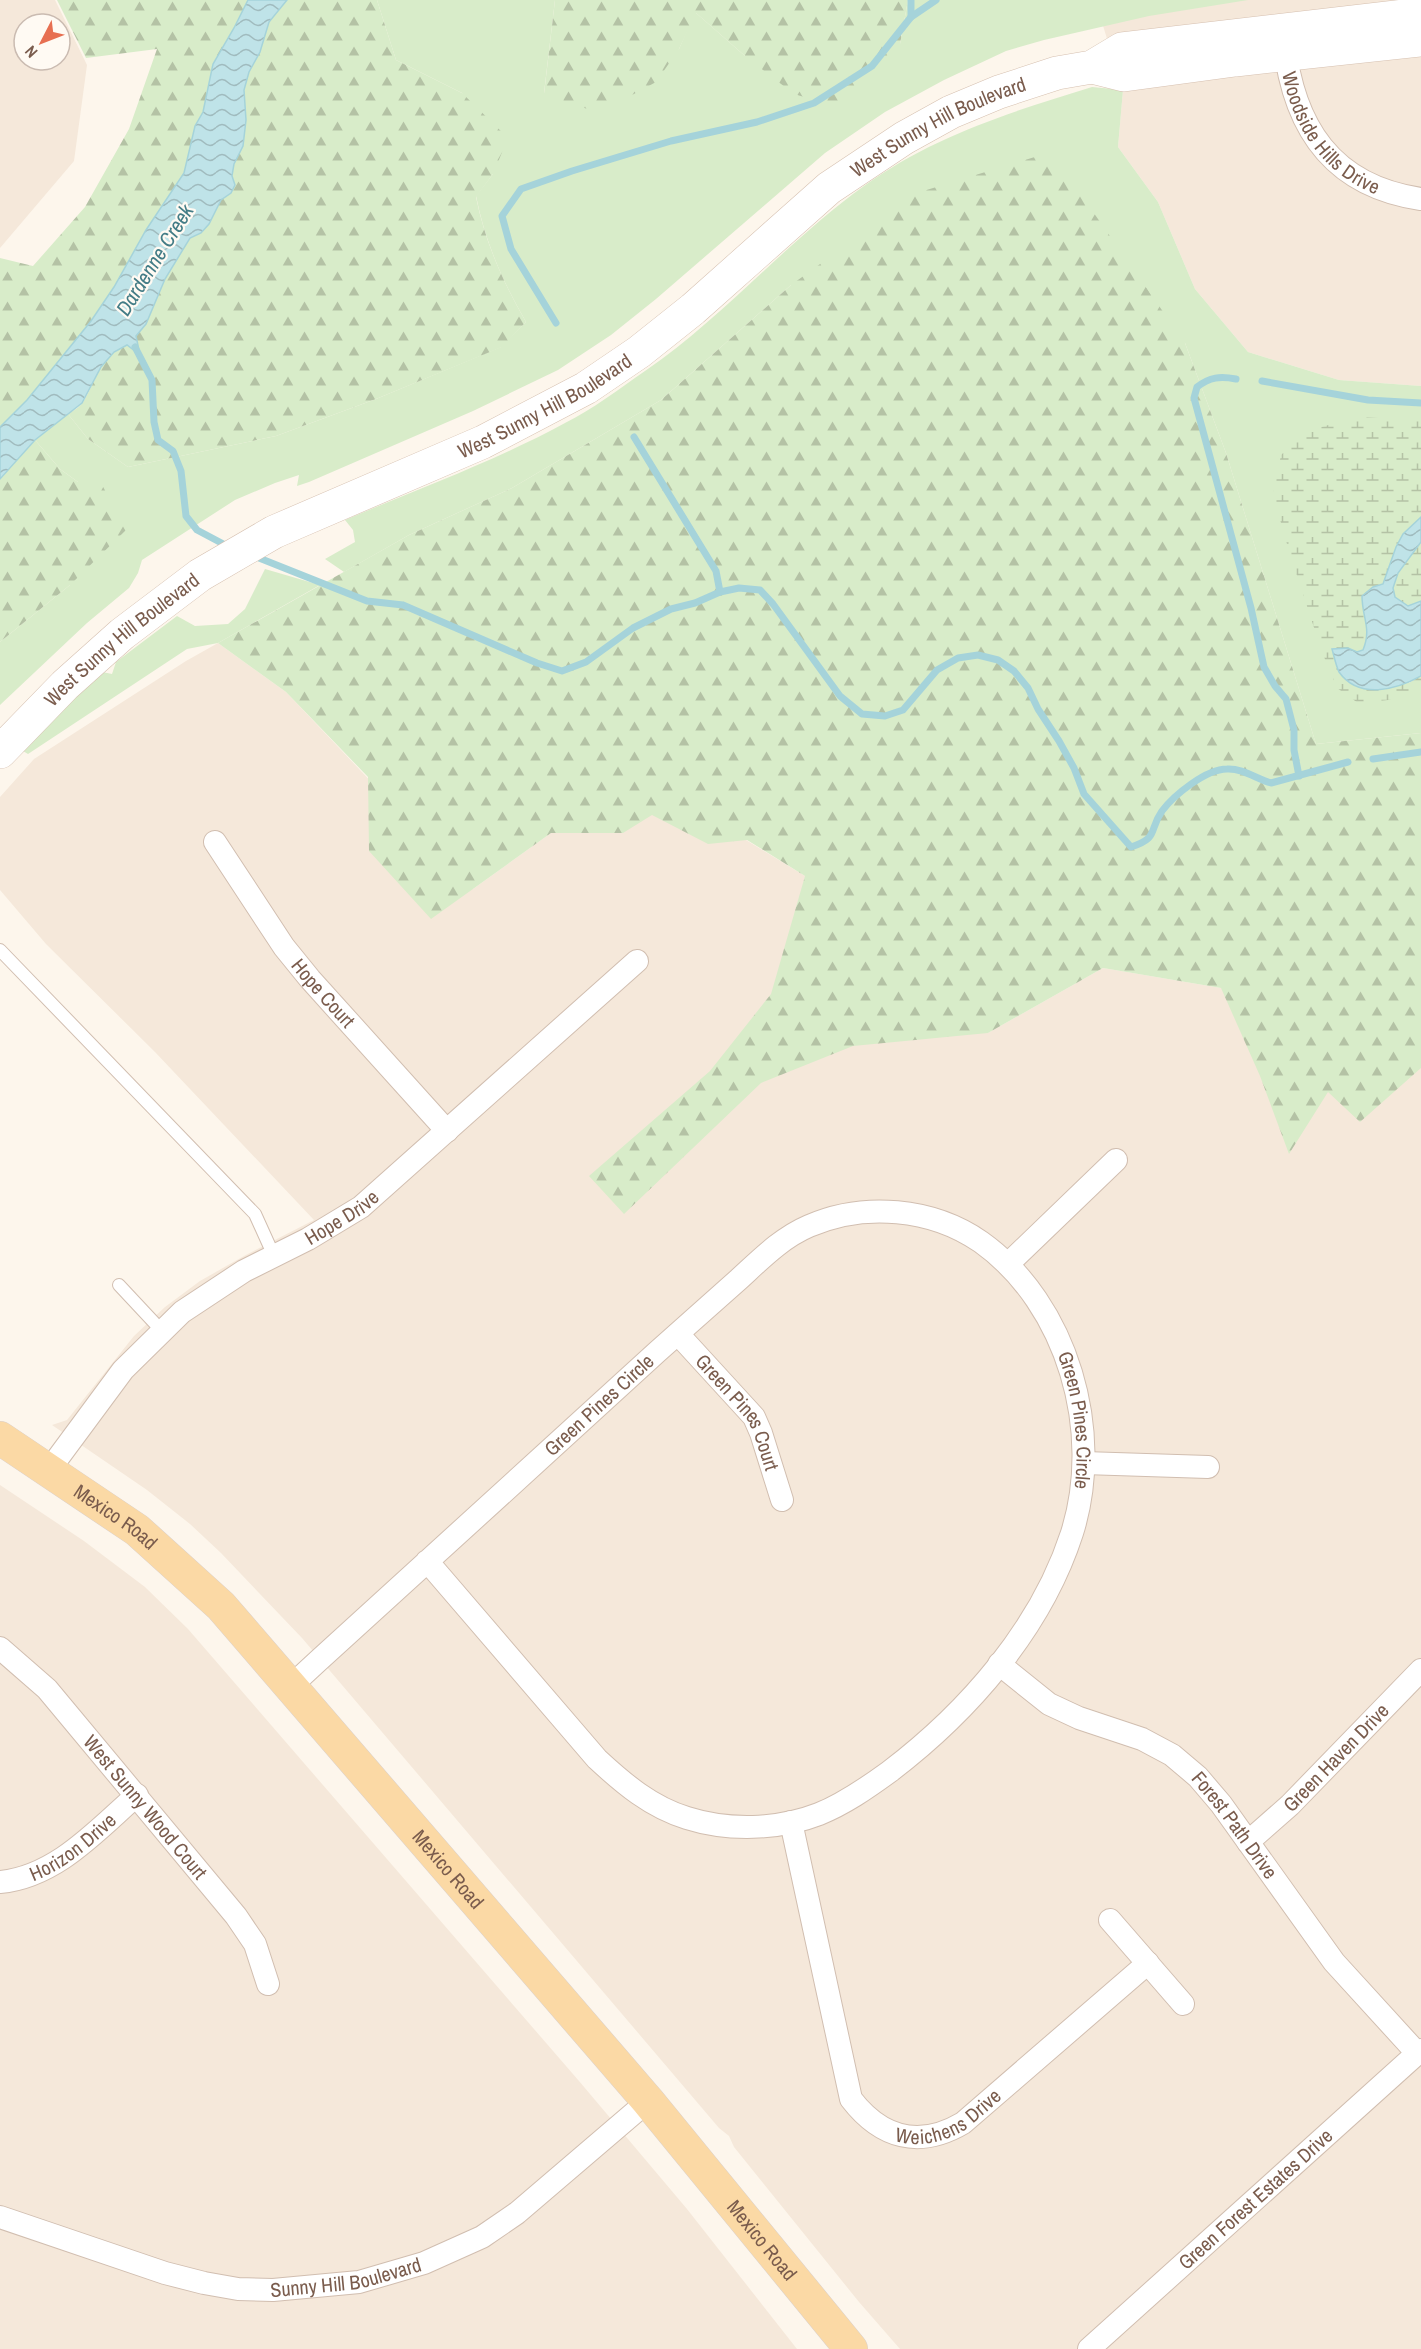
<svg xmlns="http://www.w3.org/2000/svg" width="1421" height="2349" font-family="'Archivo Narrow',sans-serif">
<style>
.residential{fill:#f5e8da;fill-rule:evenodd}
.grass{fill:#d8ecc9}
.forest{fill:url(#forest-firs)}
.wetland{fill:url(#wetland-marsh)}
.water{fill:url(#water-waves);stroke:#a5d3da;stroke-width:1.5}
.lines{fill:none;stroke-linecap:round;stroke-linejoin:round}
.stream{stroke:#a5d3da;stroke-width:7}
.lane-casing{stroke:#d1beb0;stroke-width:14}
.street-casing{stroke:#d1beb0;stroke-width:24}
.secondary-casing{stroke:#d6c0b0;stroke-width:34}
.primary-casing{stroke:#dad1cd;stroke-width:34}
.lane{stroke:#fff;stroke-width:12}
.street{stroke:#fff;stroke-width:22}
.secondary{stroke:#fff;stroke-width:33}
.primary{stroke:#fbd9a5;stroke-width:33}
.labels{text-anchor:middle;stroke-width:4.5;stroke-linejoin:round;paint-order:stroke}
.street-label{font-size:20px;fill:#7a5c4d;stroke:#fffaf3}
.water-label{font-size:21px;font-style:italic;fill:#437c86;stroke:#fffaf3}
</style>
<defs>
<pattern id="forest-firs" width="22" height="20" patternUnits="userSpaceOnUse" patternTransform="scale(1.5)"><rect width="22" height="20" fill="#d8ecc9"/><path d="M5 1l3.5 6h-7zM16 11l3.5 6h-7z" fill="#b4c2a5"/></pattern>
<pattern id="wetland-marsh" width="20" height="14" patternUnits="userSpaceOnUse" patternTransform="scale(1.5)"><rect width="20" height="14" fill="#d8ecc9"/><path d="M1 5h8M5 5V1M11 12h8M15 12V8" fill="none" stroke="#b4c2a5"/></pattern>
<pattern id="water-waves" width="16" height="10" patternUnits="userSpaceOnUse" patternTransform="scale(1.5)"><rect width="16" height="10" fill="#bfe3e8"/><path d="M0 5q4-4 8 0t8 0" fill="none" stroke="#a0bbbe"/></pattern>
</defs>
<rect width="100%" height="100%" fill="#fdf6ec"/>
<!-- residential -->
<g class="residential">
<path d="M 0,0 L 55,0 L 87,65 L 74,161 L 0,248 ZM 24,24 L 60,24 L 60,60 L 24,60 Z"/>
<polygon points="1095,0 1421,0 1421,386 1339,380 1248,352 1195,289 1158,202 1118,147 1123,90"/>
<polygon points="218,643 286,692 473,889 551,833 664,790 805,876 848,1024 988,1033 1103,968 1221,988 1421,1053 1421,2349 900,2349 859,2302 734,2147 729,2136 719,2128 302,1638 221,1553 190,1524 147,1490 52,1425 67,1420 134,1336 165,1307 200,1281 244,1256 314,1220 155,1052 46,944 0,890 0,797 34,759 186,661"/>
<polygon points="0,1485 84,1541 145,1587 188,1629 579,2081 687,2209 797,2349 0,2349"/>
</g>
<!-- grass -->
<g class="grass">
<path d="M 377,0 L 555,0 L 544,93 L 679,49 L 695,12 L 745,56 L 900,44 L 908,0 L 1248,0 L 1149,16 L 1044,40 L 1006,51 L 944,80 L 885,112 L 825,153 L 656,299 L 611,335 L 558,370 L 473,411 L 309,482 L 297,486 L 299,475 L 275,483 L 235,500 L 142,560 L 138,573 L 129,588 L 87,623 L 0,705 L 0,642 L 70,585 L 78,482 L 60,469 L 35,440 L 68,414 L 88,439 L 128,467 L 276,436 L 376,399 L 501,347 L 526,322 C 503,282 485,242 476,196 L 493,174 L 462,93 L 396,60 Z"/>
<path d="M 1092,87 L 1123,90 L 1118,147 L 1158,202 L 1195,289 L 1248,352 L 1339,380 L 1421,386 L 1421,517 L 1403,534 L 1409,683 L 1421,676 L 1421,733 L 1316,744 L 1226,453 L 1185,343 L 791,285 L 661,400 L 512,488 L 409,535 L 344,572 L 325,559 L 355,542 L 353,530 L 345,520 C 418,489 495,461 565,423 C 593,409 619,389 645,371 C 724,317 786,242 864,186 C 933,136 1011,112 1092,87 Z"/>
<polygon points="265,569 320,585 218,643 187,649 28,754 23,751 60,709 102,672 112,674 116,662 177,616 195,626 228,624 245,609"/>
</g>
<!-- forest -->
<g class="forest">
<polygon points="57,0 248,0 234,28 213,64 203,112 195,126 184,173 146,230 114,287 91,321 27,400 0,427 0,258 33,266 85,207 129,129 157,49 86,58"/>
<path d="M 287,0 L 377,0 L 396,60 L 462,93 L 508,138 L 493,174 L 476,197 C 485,242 503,282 526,322 L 502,347 L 376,399 L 276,436 L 128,467 L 88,439 L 68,414 C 73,411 80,407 83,402 C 96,382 101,353 127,345 L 139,354 L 136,336 L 146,324 L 165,279 L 190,238 L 201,233 L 209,224 L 221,200 L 231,193 L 235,185 L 232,176 L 234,164 L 243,146 L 246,120 L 244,90 L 249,72 L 260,52 L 269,22 Z"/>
<polygon points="555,0 908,0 900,44 838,107 794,94 745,56 696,13 679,49 656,82 599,113 544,94"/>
<polygon points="1051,152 1185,343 1226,453 1316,744 1421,733 1421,1068 1360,1122 1328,1092 1289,1154 1260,1076 1221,988 1103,968 988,1033 853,1046 761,1083 624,1214 589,1176 710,1071 771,994 805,876 747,840 708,844 652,815 623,833 551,833 431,919 369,851 368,777 286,692 218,643 409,535 512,488 661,400 791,285 920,192"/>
<polygon points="35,440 60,469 78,482 100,481 126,530 70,585 0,642 0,479"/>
</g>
<!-- wetland -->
<g class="wetland">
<path d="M 1357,417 L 1421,420 L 1421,517 L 1403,534 L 1396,547 L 1383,584 L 1373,587 L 1362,610 L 1369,628 L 1363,651 C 1354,653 1343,648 1332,650 L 1409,683 L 1421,676 L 1421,690 L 1388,700 L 1358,703 L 1337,688 L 1322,652 L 1289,551 L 1273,495 L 1281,455 L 1307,431 Z"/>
<path d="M 1421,542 L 1421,601 L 1408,606 L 1395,597 C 1390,575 1407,558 1421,542 Z"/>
</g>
<!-- water -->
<g class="water">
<polygon points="248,0 287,0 269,22 260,52 249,72 244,90 246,120 243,146 234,164 232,176 235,185 231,193 221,200 209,224 201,233 190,238 165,279 146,324 136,336 140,355 127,345 114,352 101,367 82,403 35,440 0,479 0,427 27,400 91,321 114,287 146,230 184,173 195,126 203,112 213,64 234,28"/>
<path d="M 1421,517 L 1421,542 L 1398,573 L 1393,588 L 1395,597 L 1408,606 L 1421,601 L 1421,676 C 1396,690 1359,700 1339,672 C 1336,666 1334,656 1332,649 L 1348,648 L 1357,652 L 1363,650 C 1372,628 1362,618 1362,596 L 1373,587 L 1383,584 L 1396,547 L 1403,534 Z"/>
</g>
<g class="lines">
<!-- stream -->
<g class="stream">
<polyline points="911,17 936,0"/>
<polyline points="556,323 511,249 502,216 521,189 572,171 671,141 757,122 814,103 872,66 911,17 911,0"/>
<polyline points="135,347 152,380 154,422 158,440 173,451 181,471 186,516 197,530 229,547"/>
<path d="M 1236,379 C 1220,376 1210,377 1197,387 L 1194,398 L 1251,608 L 1264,667 L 1275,686 L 1286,699 L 1294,730 L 1294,750 L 1299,776"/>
<polyline points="1262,381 1368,400 1421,403"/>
<polyline points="634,437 716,571 720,592"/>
<path d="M 254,556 L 367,601 L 403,605 L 537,663 L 562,671 L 586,662 L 633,628 L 671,609 L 695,603 L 720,592 L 739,588 L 760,590 L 773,604 L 840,696 L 862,714 L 885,716 L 903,710 L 937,670 L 958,658 L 978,655 L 998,660 L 1014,671 L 1028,688 L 1038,709 L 1059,741 L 1074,768 L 1084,794 L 1131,847 C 1160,837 1148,831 1162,811 C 1174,795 1206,769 1227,769 C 1242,768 1257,779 1271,783 L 1348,762"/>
<polyline points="1373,759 1421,752"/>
</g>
<defs>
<g id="lane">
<polyline points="0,950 255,1214 274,1256"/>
<polyline points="119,1285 162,1331"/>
</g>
<g id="street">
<path id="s1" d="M 1284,41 C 1293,126 1331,186 1421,199"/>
<path id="s2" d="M 215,842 L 284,947 L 310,979 L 447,1131"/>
<polyline points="1008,1264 1116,1160"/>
<path id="s3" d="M 678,1334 L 754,1417 L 761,1433 L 782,1500"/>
<polyline points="1084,1463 1208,1467"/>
<path id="s4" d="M 49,1470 L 123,1370 L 182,1312 L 244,1271 L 308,1239 L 361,1207 L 637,961"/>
<path id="s5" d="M 0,1648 L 47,1689 L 236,1916 L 255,1944 L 268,1984"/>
<path id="s6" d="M 999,1664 L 1049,1704 L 1079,1718 L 1142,1739 L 1172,1755 L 1198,1777 L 1221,1804 L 1334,1962 L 1417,2053"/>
<path id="s7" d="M 291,1686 L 318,1661 C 431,1559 544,1455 657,1352 C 684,1328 711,1304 738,1280 C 760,1260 781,1238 809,1226 C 864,1202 932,1208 981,1242 C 1068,1304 1104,1432 1072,1533 C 1041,1629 968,1712 889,1772 C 867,1788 844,1804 819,1814 C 778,1830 728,1831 687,1818 C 651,1807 624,1784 597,1759 L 427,1561"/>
<path id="s8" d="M 791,1822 L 851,2099 C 881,2138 919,2149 963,2123 L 1148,1963"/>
<path id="s9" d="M 1248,1842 L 1290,1805 L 1421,1670"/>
<path id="s10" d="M 0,1882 C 56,1877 97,1830 137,1795"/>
<polyline points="1110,1920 1183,2004"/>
<path id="s11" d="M 0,2217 L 165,2273 L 204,2283 L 238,2289 L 273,2290 L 359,2282 L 424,2263 L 482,2237 L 517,2213 L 648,2101"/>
<path id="s12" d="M 1089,2349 L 1421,2050"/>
</g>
<g id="secondary">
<polyline points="1092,67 1124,75 1235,60 1421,40"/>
<path id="s13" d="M 0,752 L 65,685 L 122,634 L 200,575 L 274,532 L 483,442 L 586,388 L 639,352 L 693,309 L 829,188 L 904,138 L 951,112 L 999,92 L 1057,73 L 1092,67 L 1122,49 L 1421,14"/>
</g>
<g id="primary">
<path id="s14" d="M 0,1438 L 137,1530 L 221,1606 L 648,2101 L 851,2349"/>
</g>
</defs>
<!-- lane casing -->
<use href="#lane" class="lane-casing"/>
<!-- street casing -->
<use href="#street" class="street-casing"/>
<!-- secondary casing -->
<use href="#secondary" class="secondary-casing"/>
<!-- primary casing -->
<use href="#primary" class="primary-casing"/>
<!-- lane -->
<use href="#lane" class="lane"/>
<!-- street -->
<use href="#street" class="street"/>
<!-- secondary -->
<use href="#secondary" class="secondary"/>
<!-- primary -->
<use href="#primary" class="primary"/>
</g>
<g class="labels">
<!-- street labels -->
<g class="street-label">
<text dy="7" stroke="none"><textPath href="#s1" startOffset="108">Woodside Hills Drive</textPath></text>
<text dy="7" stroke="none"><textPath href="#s13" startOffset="1138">West Sunny Hill Boulevard</textPath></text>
<text dy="7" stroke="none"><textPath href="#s13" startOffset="652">West Sunny Hill Boulevard</textPath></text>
<text dy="7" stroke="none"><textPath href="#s13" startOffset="166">West Sunny Hill Boulevard</textPath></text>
<text dy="7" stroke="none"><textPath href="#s2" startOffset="186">Hope Court</textPath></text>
<text dy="7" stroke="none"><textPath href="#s4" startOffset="393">Hope Drive</textPath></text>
<text dy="7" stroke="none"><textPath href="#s7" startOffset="417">Green Pines Circle</textPath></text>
<text dy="7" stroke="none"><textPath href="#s3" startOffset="100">Green Pines Court</textPath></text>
<text dy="7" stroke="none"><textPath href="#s7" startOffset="1083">Green Pines Circle</textPath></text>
<text dy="7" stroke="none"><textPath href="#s14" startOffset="140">Mexico Road</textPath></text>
<text dy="7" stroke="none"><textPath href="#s9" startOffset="122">Green Haven Drive</textPath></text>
<text dy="7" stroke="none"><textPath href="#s5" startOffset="216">West Sunny Wood Court</textPath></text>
<text dy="7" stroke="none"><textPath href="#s6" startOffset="292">Forest Path Drive</textPath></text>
<text dy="7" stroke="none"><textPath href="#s10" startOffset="82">Horizon Drive</textPath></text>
<text dy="7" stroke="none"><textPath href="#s14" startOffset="626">Mexico Road</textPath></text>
<text dy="7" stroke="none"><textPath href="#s8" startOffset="399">Weichens Drive</textPath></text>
<text dy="7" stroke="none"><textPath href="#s12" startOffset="224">Green Forest Estates Drive</textPath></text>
<text dy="7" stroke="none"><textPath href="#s14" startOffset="1112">Mexico Road</textPath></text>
<text dy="7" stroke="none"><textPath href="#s11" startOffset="358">Sunny Hill Boulevard</textPath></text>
</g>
<!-- water labels -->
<g class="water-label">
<text transform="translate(155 260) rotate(-58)" y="7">Dardenne Creek</text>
</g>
</g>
<!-- north arrow -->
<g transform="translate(42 42) rotate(228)"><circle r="28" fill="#fffaf3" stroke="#cabbb1" stroke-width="1.5"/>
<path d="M0-4.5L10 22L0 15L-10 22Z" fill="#e76f51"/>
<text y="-9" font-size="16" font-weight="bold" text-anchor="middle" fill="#7a5c4d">N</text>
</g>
</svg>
